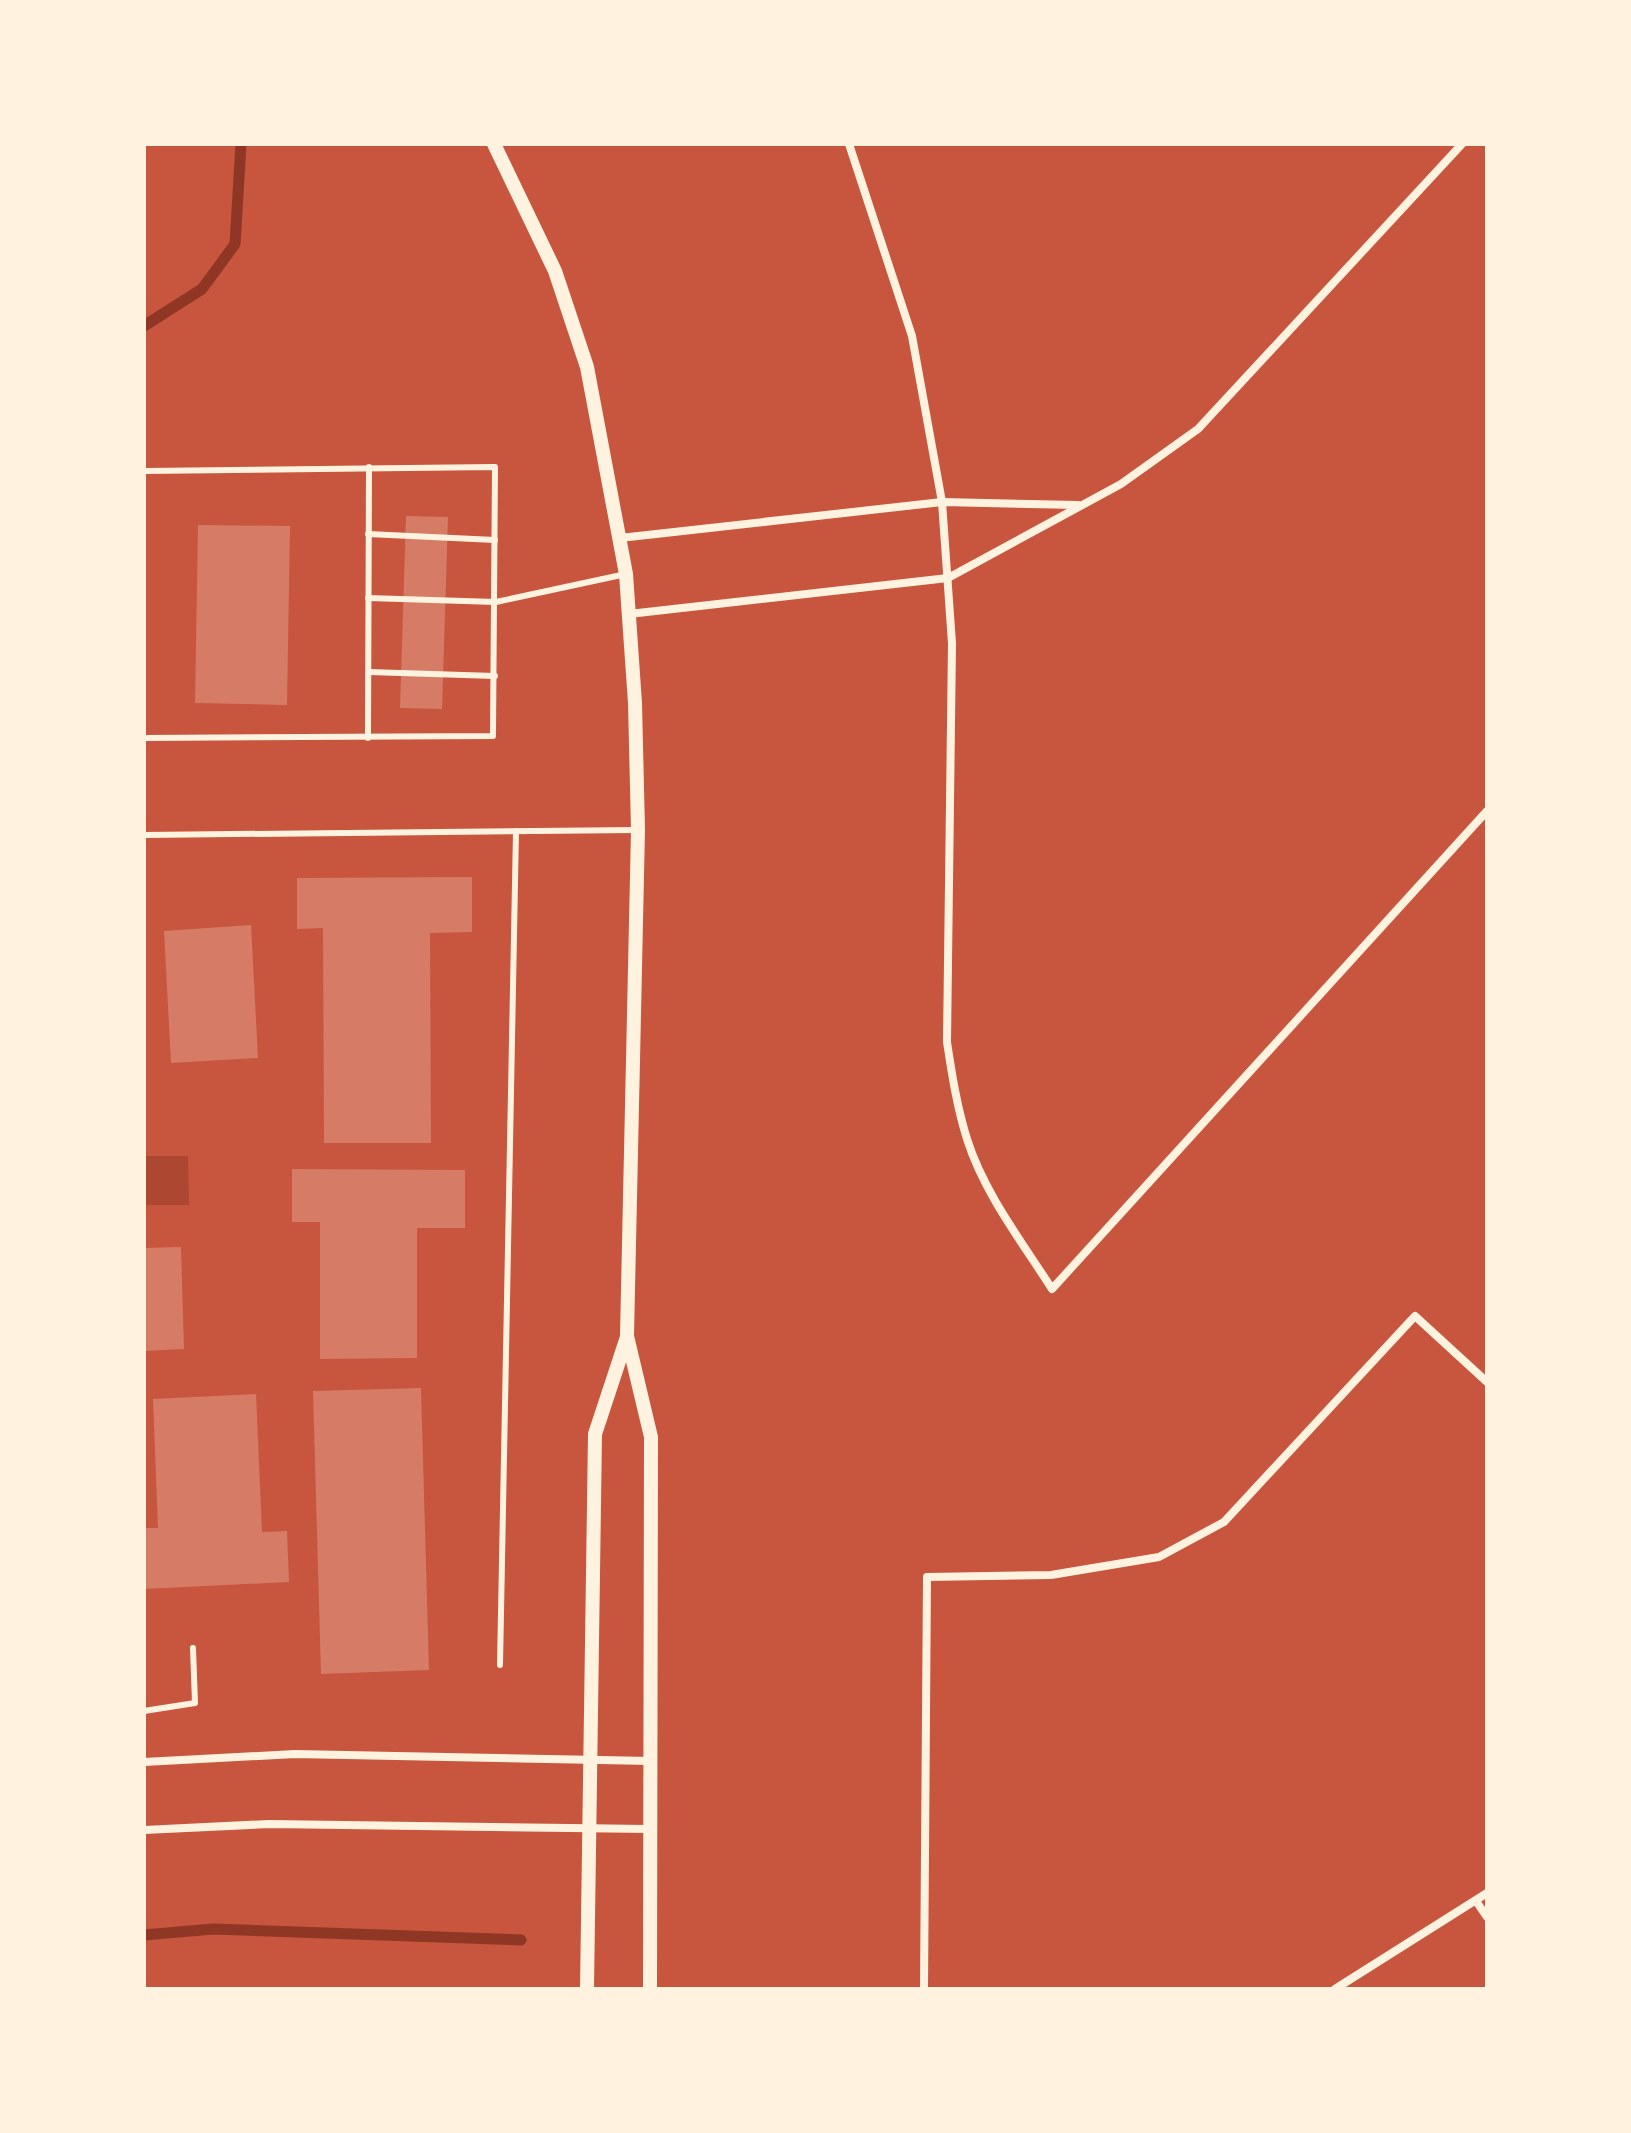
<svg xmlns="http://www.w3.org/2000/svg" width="1631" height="2133" font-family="'Asap Condensed',sans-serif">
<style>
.green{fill:#ae4732}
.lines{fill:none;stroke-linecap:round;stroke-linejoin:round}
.stream{stroke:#8f3625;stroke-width:11}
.building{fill:#d67c66}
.service{stroke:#fff3e0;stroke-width:6}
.minor{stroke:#fff3e0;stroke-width:8}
.tertiary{stroke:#fff3e0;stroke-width:14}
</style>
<rect width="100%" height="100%" fill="#c8553d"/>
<!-- green -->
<polygon class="green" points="144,1156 188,1156 189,1205 144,1205"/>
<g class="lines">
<!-- stream -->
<g class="stream">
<polyline points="144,326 202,289 235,244 241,144"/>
<polyline points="144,1935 213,1929 521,1940"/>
</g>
</g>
<!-- building -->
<g class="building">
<polygon points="406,516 448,517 442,709 400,708"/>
<polygon points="198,525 290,526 287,705 195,703"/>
<polygon points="472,877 472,932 430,933 431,1143 324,1143 323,928 297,929 297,878"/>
<polygon points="251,925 258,1058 171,1063 164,931"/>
<polygon points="292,1169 465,1170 465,1228 417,1228 417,1358 320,1359 320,1222 292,1222"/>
<polygon points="181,1247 184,1349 144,1351 144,1248"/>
<polygon points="421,1388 429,1670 321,1674 313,1391"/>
<polygon points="256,1394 262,1532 287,1531 289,1582 144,1589 144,1528 158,1528 153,1399"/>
</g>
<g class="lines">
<!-- service -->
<g class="service">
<polyline points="144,471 495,467 493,736 144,738"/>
<polyline points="368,534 495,540"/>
<polyline points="368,598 496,602 626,574"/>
<polyline points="369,672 495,676"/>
<polyline points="368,738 369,467"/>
<polyline points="144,835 636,830"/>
<polyline points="500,1665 516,831"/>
<polyline points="144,1711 195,1703 193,1648"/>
</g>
<!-- minor -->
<g class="minor">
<path d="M 849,144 L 912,336 L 942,502 L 952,643 L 947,1042 C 952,1075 957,1107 967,1139 C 984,1193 1022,1242 1052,1289 L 1487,811"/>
<polyline points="620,538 942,502 1078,505"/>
<polyline points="629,614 948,578 1121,484 1198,429 1462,144"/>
<polyline points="144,1762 295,1754 651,1761"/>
<polyline points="144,1830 269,1824 650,1829"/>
<polyline points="1476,1901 1487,1917"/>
<polyline points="924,1989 927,1577 1051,1575 1159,1557 1224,1522 1415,1316 1487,1382"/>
<polyline points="1335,1989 1487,1893"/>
</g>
<!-- tertiary -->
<g class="tertiary">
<polyline points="494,144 555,271 587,367 626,574 635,703 638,830 627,1336 651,1437 650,1989"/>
<polyline points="587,1989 595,1434 627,1337"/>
</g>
</g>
<!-- border -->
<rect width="1631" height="2133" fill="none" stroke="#fff3e0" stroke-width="292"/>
</svg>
